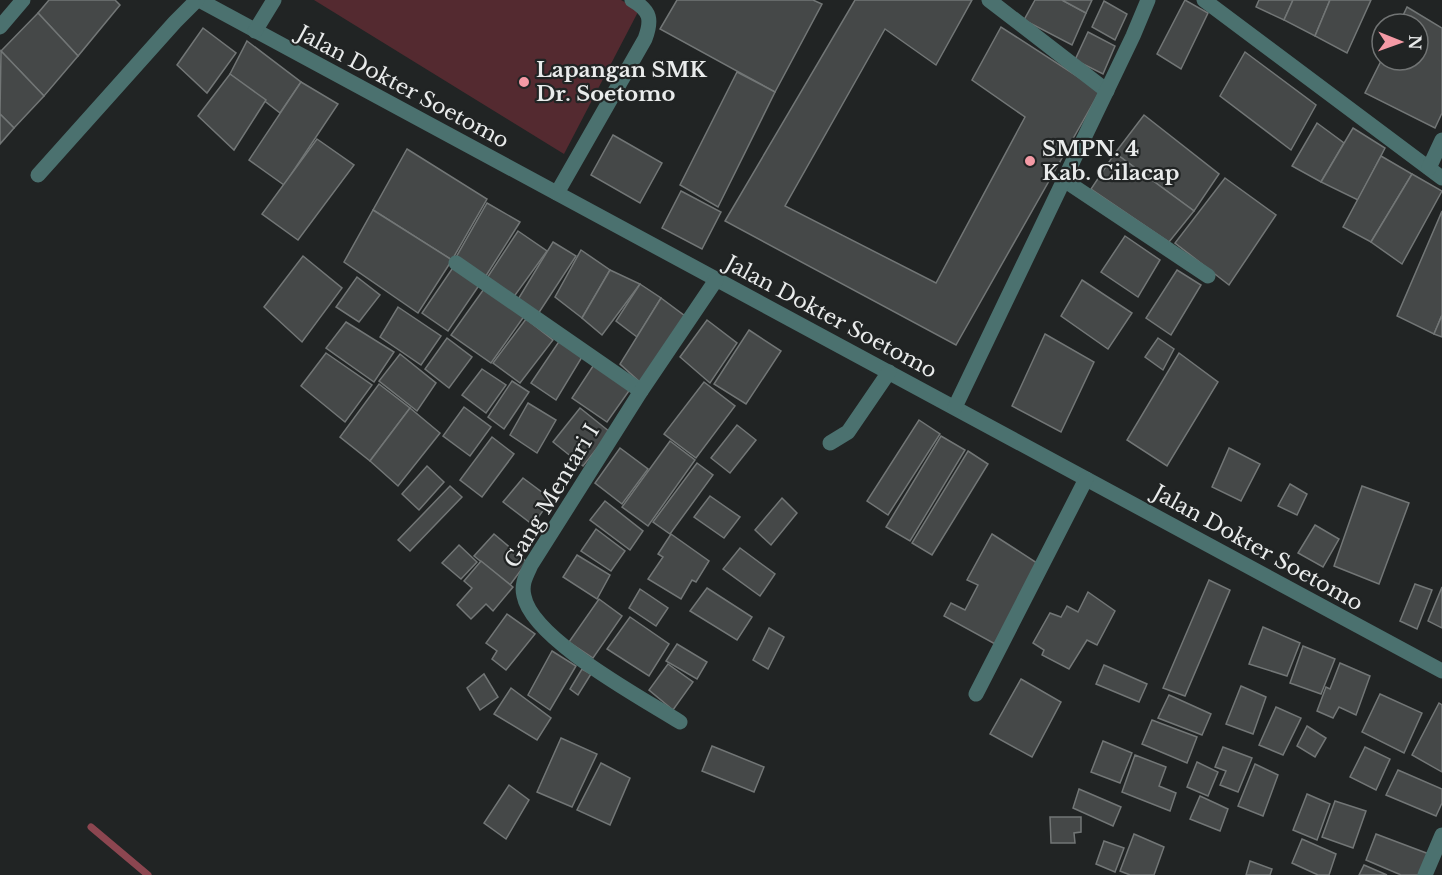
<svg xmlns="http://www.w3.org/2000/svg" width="1442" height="875" font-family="'Libre Baskerville',serif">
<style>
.green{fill:#542a30}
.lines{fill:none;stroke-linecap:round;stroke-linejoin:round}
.stream{stroke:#8c4650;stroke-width:7}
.building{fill:#454848;stroke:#727676;stroke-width:1.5}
.minor{stroke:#4b716f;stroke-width:15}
.poi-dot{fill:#f49aa5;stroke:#212424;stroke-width:2}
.labels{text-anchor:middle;stroke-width:4.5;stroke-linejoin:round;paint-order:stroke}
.poi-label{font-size:21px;font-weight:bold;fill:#e9ebeb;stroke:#212424;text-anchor:start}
.street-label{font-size:21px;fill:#e9ebeb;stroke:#212424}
</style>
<rect width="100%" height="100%" fill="#212424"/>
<!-- green -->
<polygon class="green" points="314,0 621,0 639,10 564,154"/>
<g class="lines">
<!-- stream -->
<polyline class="stream" points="91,827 148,875"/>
</g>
<!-- building -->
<g class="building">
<polygon points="49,0 115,0 120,5 78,56 38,13"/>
<polygon points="677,0 813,0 822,4 775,92 660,29"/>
<polygon points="855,0 972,0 936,65 885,29 785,206 936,283 1025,117 972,80 1001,27 1100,91 956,345 725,221"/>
<polygon points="1035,0 1062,0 1086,13 1072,45 1024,20"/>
<polygon points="1062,0 1092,0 1086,13"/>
<polygon points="1185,0 1208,13 1181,69 1157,54"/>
<polygon points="1259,0 1293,0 1284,20 1256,7"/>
<polygon points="1293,0 1330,0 1315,36 1284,20"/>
<polygon points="1330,0 1371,0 1347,53 1315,36"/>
<polygon points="1104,1 1127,14 1115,40 1092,27"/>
<polygon points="1407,7 1442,28 1442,113 1435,128 1365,93 1382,59 1418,60 1418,24 1399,24"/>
<polygon points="38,13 78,56 44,96 1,51"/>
<polygon points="203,28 236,53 207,93 177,65"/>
<polygon points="1088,32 1115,46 1103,74 1075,60"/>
<polygon points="247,41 301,82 280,113 230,74"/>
<polygon points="1,51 44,96 14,128 0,114"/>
<polygon points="1245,52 1316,105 1291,150 1220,96"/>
<polygon points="737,72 775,92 718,207 680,185"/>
<polygon points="230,74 266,100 234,150 198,116"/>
<polygon points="301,82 338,104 284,185 249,160"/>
<polygon points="0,114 14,128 0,144"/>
<polygon points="1144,115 1219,174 1194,211 1115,153"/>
<polygon points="1317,123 1344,143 1321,182 1292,166"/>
<polygon points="1353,128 1385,148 1358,200 1321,182"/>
<polygon points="613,135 662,163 640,203 591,175"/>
<polygon points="317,139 354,165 298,240 262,214"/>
<polygon points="407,149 487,199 452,260 373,210"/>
<polygon points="1115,153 1194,211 1169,242 1091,189"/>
<polygon points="1381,156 1412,174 1371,242 1343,227"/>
<polygon points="1412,174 1442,191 1402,264 1371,242"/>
<polygon points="1225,178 1276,215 1229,285 1175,243"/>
<polygon points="681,191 721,212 702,249 662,228"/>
<polygon points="487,203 520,222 484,279 455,259"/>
<polygon points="373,210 452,260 418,313 344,262"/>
<polygon points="1442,211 1442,315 1434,334 1397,316"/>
<polygon points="518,231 547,251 513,298 487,278"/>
<polygon points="1125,236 1160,260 1138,297 1101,272"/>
<polygon points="553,242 576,256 538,314 517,301"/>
<polygon points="581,250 610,270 582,318 555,297"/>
<polygon points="303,256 342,288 302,342 264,307"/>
<polygon points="454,266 480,284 448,331 422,313"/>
<polygon points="610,270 640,284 602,335 582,318"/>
<polygon points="1177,270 1201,285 1171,335 1146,318"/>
<polygon points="357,277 380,295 359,322 336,307"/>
<polygon points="1082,280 1132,313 1108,349 1061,316"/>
<polygon points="640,284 661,298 637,337 616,321"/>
<polygon points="486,286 525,315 491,363 451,335"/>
<polygon points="661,298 685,316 641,383 620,364"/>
<polygon points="398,307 441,336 421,365 380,337"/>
<polygon points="1442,315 1442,337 1434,334"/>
<polygon points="526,319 553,340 520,383 493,363"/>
<polygon points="707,320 737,343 710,383 680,357"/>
<polygon points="346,322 394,352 374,382 326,348"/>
<polygon points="749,330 781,351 746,404 714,384"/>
<polygon points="1045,334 1094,362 1061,432 1012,406"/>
<polygon points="447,338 472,357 449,388 425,369"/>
<polygon points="1158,338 1174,349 1163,370 1145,357"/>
<polygon points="560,340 582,357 556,400 531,383"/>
<polygon points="326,353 372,385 345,422 301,386"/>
<polygon points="1179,353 1218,382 1167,466 1127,440"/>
<polygon points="400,354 436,383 417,411 379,381"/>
<polygon points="595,363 631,388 607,422 572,398"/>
<polygon points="482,369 506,385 486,413 462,395"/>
<polygon points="512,381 529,392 504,429 488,417"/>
<polygon points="704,382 735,406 696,458 664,434"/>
<polygon points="379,384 410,408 370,461 340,437"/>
<polygon points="528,403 556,420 537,453 510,435"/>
<polygon points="464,407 491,427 470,456 443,436"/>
<polygon points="410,408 440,433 398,486 370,461"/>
<polygon points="580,408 610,432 583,466 553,442"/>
<polygon points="919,420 940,434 888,515 867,501"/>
<polygon points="737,425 756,440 730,473 711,458"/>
<polygon points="941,436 965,450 910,541 886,527"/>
<polygon points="492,437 514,454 482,497 460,480"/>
<polygon points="670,441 695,460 648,526 622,507"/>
<polygon points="620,448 648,469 622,504 595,483"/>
<polygon points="1229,448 1260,464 1241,501 1212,487"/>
<polygon points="968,451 988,464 932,555 912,543"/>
<polygon points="697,463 713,475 670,534 653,522"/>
<polygon points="427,466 444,482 419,510 402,494"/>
<polygon points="523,478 551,499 533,525 503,502"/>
<polygon points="1290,484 1307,494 1297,515 1278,506"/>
<polygon points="450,486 462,497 410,551 398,540"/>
<polygon points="1362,486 1409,503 1379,584 1334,566"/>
<polygon points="710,496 740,517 724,538 694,517"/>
<polygon points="782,498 797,513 771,545 755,530"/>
<polygon points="605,501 643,531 630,550 590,520"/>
<polygon points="1315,525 1339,539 1323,567 1298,553"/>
<polygon points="596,529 625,551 611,571 581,551"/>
<polygon points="494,534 527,562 510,585 474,556"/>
<polygon points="671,534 709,561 696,582 692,580 681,599 648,579 663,557 658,554"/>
<polygon points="992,534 1037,563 995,644 944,616 951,603 965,610 978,585 967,580"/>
<polygon points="459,545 477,562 461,579 442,563"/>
<polygon points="740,548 775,574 760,596 723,569"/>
<polygon points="577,555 610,575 597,599 563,577"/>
<polygon points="481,561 513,587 493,611 486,604 471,619 457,605 472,588 464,581"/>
<polygon points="1209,580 1230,590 1185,696 1163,688"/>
<polygon points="1415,584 1432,590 1417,629 1400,621"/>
<polygon points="1442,587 1442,628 1428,621"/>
<polygon points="707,588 752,617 737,640 690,611"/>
<polygon points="640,589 668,608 656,626 629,608"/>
<polygon points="1088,592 1115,611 1097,645 1087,640 1069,669 1042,655 1044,650 1033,643 1050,613 1061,617 1067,606 1078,612"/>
<polygon points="599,599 622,616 593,658 569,642"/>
<polygon points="507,614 535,634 506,670 492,659 497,651 486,643"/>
<polygon points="630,617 669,644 649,676 607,649"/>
<polygon points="1263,627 1300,643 1287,676 1249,664"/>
<polygon points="769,628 784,637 768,669 753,660"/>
<polygon points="677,644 707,662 697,679 666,661"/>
<polygon points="1303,646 1335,659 1321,694 1290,683"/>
<polygon points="552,651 576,666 550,710 528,695"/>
<polygon points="1340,663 1370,676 1356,715 1339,707 1333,718 1317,711 1326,687 1330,689"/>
<polygon points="668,664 693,682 673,710 649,690"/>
<polygon points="1104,665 1147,684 1139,702 1096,684"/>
<polygon points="582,669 591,674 578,695 570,689"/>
<polygon points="484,674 498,697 480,710 467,688"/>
<polygon points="1021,679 1061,702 1032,757 990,734"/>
<polygon points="1241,686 1266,697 1253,734 1226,724"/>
<polygon points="511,688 551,718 537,740 494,714"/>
<polygon points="1380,694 1422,713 1404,753 1362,732"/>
<polygon points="1169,695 1211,714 1202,735 1158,718"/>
<polygon points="1439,703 1442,705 1442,772 1412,755"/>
<polygon points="1276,707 1301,718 1283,755 1259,745"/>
<polygon points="1152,720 1197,737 1187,763 1142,744"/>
<polygon points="1307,726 1326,738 1315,757 1297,746"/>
<polygon points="561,738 597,754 572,807 537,792"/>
<polygon points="1103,741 1132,753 1120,783 1091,772"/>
<polygon points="712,746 764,767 754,792 702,771"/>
<polygon points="1223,747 1252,758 1238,792 1220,785 1226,771 1215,767"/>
<polygon points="1365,747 1390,759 1376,790 1350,777"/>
<polygon points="1135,755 1166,767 1159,786 1176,793 1170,811 1122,792"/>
<polygon points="1197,762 1218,772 1208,796 1187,787"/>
<polygon points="601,763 630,778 610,825 577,810"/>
<polygon points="1255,764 1278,775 1263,816 1238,806"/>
<polygon points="1398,770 1442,789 1442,803 1436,816 1386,795"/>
<polygon points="509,785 529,800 506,839 484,823"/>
<polygon points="1079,789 1121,807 1113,826 1073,808"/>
<polygon points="1307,794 1330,804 1317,840 1293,830"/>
<polygon points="1200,796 1228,809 1220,831 1190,819"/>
<polygon points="1335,801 1366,811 1353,848 1322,837"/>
<polygon points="1050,817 1081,817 1081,832 1074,833 1075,843 1051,843"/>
<polygon points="1134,834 1164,847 1154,875 1130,875 1120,871"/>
<polygon points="1376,834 1429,854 1420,875 1401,875 1366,860"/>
<polygon points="1302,839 1336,854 1329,875 1318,875 1292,863"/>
<polygon points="1104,841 1124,848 1115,872 1096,864"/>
<polygon points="1250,861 1272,869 1270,875 1246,875"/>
<polygon points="1364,865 1387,875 1359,875"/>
</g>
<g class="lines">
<!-- minor -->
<g class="minor">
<polyline points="199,0 1442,671"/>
<polyline points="989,0 1107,91"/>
<polyline points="1204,0 1442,178"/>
<polyline points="0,27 23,0"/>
<polyline points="255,31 274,0"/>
<polyline points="1429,168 1442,140"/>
<polyline points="38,175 175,22 197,0"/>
<polyline points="1064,180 1208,276"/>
<path d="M 557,193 L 645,39 C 652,20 651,11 632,0"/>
<polyline points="456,263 641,391"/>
<polyline points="955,407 1133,36 1148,0"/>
<polyline points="830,443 848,432 889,372"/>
<polyline points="976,694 1086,479"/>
<path d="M 680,722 C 642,698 532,639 524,596 C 521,584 526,576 531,565 L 641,391 L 716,280"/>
<polyline points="1425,875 1442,835"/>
</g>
</g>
<!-- markers -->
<g class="poi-dot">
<circle cx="524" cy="82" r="6"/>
<circle cx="1030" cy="161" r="6"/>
</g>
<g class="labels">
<!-- poi labels -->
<g class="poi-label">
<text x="536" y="77">Lapangan SMK<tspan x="536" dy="24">Dr. Soetomo</tspan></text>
<text x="1042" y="156">SMPN. 4<tspan x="1042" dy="24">Kab. Cilacap</tspan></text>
</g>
<!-- street labels -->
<g class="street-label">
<text transform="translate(403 87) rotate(28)" y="7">Jalan Dokter Soetomo</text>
<text transform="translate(831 317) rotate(28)" y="7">Jalan Dokter Soetomo</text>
<text transform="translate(552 496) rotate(-59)" y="7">Gang Mentari I</text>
<text transform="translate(1258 548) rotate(29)" y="7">Jalan Dokter Soetomo</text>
</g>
</g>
<!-- north arrow -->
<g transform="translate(1400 42) rotate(91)"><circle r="28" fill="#212424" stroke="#717474" stroke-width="1.5"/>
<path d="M0-4.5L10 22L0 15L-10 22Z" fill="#f49aa5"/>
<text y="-9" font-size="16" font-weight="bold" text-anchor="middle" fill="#e9ebeb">N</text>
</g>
</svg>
